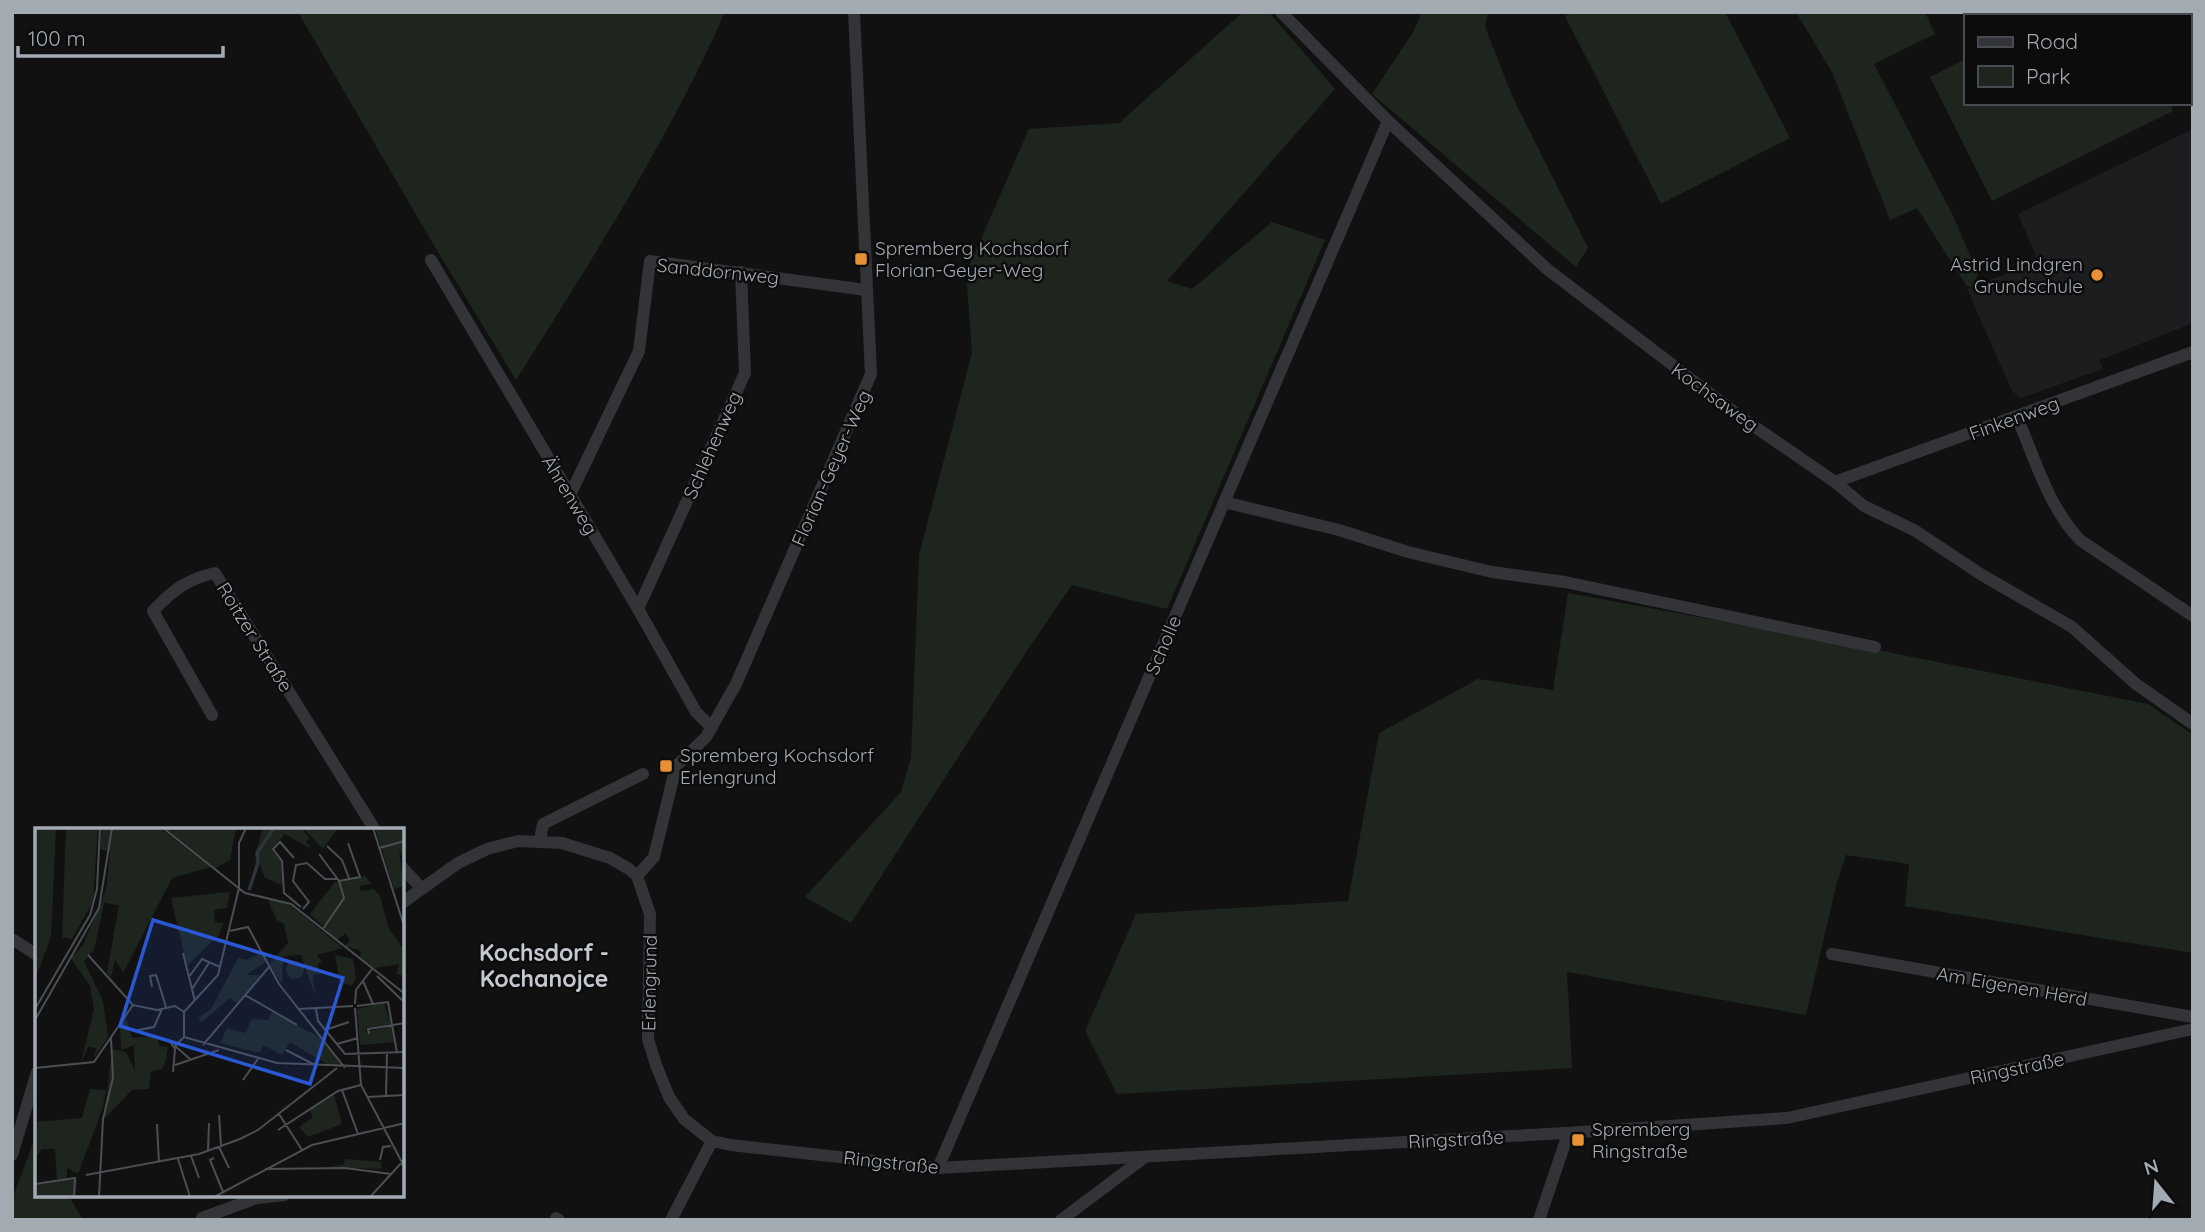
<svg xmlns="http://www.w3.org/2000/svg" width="2205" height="1232" font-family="Quicksand,sans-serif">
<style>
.built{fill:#1d1d1f}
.green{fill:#1e251e}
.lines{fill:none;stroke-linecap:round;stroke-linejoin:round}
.minor{stroke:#323437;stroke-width:12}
.poi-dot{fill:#e89134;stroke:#0c0c0d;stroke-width:2.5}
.labels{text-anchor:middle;stroke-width:5;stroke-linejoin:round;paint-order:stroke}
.poi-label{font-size:19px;fill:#a3aab2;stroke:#0c0c0d;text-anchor:start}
.street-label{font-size:19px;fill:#a3aab2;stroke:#0c0c0d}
.quarter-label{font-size:23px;font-weight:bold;fill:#c4c8cf;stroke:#0c0c0d}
.inset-river{fill:none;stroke:#2b353a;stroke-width:3.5}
.inset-road{fill:none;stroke:#4b4e52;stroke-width:2}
.view{fill:#2a57d4;fill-opacity:0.15;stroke:#2a57d4;stroke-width:3.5}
.inset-edge{fill:none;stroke:#a3aab2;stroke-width:3.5}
</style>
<rect width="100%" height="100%" fill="#111112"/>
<!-- built -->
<polygon class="built" points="2193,129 2193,323 2100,360 2103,369 2021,398 2012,391 1967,289 2038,261 2018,214"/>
<!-- green -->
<g class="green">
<path d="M 298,12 L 725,12 C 668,141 591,261 516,380 L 429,237 Z"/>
<polygon points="1243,12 1269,12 1335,89 1167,281 1192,289 1272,222 1325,240 1167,609 1072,585 1028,649 851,923 805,897 901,792 911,758 919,555 972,353 966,273 1029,129 1119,123"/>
<polygon points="1422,12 1488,12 1485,27 1513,98 1588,248 1576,267 1372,94 1413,32"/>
<polygon points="1573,12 1725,12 1790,138 1661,204 1565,16"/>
<polygon points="1796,12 1925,12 1935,34 1874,64 1954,218 1978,274 1972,288 1966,285 1917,208 1890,220 1832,72"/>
<polygon points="1965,59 1965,103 2170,103 2173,111 1992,201 1930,77"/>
<polygon points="1568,593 1867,648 2148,704 2193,735 2193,953 1905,906 1909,864 1846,855 1836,886 1806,1015 1567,972 1572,1068 1117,1094 1085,1031 1136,914 1348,901 1379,733 1478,679 1553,690"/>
<polygon points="37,1133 37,1195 68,1195 83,1220 12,1220 12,1199"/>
</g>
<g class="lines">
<!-- minor -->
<g class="minor">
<polyline points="1281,12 1388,121 1547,269 1742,418 1835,482 1864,506 1914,530 1982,575 2072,627 2136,684 2193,724"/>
<polyline points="431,260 638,609 696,712 712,728"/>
<path d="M 2017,417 C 2035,459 2048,506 2080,540 L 2193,616"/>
<polyline points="1835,482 2193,352"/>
<polyline points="570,495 639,351 650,261 866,290"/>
<polyline points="1224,502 1339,530 1408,552 1492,572 1565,582 1875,647"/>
<polyline points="638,609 745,373 741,272"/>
<path d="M 212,715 L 153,611 C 173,590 187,579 215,573 L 375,830"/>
<polyline points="540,840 543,824 643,774"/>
<polyline points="402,867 421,888"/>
<polyline points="637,876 654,857 676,766 706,737 736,684 871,374 854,12"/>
<polyline points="402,903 458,863 487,849 518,841 562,843 610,858 629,869 637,876 650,914 648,1039 656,1065 669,1097 684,1119 712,1141 731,1145 938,1168 1566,1133 1787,1118 2193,1029"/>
<polyline points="12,939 37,955"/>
<polyline points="1832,954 2193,1017"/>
<polyline points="12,1155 37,1072"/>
<polyline points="938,1168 1388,121"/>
<polyline points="202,1218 257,1198 284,1195"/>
<polyline points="556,1218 559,1220"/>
<polyline points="671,1220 712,1141"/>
<polyline points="1061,1220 1145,1157"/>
<polyline points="1539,1220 1566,1140 1566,1133"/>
</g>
</g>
<!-- markers -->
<g class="poi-dot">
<rect x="854" y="252" width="14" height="14" rx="3.5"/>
<circle cx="2097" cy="275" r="7"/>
<rect x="659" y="759" width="14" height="14" rx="3.5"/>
<rect x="1571" y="1133" width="14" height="14" rx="3.5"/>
</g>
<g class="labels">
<!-- poi labels -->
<g class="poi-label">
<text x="875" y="255">Spremberg Kochsdorf<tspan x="875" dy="22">Florian-Geyer-Weg</tspan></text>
<text x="2083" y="271" text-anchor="end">Astrid Lindgren<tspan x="2083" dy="22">Grundschule</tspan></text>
<text x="680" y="762">Spremberg Kochsdorf<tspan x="680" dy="22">Erlengrund</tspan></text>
<text x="1592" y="1136">Spremberg<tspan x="1592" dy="22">Ringstraße</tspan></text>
</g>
<!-- street labels -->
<g class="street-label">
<text transform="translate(718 271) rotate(6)" y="7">Sanddornweg</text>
<text transform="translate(1715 397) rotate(36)" y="7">Kochsaweg</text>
<text transform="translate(2014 418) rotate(-20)" y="7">Finkenweg</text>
<text transform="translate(712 445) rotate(-66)" y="7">Schlehenweg</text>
<text transform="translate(831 468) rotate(-66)" y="7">Florian-Geyer-Weg</text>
<text transform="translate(570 495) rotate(59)" y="7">Ährenweg</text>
<text transform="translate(255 637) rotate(58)" y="7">Roitzer Straße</text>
<text transform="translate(1163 645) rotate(-67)" y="7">Scholle</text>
<text transform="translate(649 983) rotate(-89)" y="7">Erlengrund</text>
<text transform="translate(2012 986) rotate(10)" y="7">Am Eigenen Herd</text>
<text transform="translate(2017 1068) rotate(-12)" y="7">Ringstraße</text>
<text transform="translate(1456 1139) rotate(-3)" y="7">Ringstraße</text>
<text transform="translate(891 1162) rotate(6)" y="7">Ringstraße</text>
</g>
<!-- quarter labels -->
<g class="quarter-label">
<text x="544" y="961">Kochsdorf -<tspan x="544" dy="26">Kochanojce</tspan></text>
</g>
</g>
<!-- overview -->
<g transform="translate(35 828)">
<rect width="369" height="369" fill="#111112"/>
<path d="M 0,0 L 21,0 L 16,109 L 0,151 ZM 31,0 L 63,0 L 58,73 L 37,111 L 27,109 ZM 67,0 L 124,0 L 176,39 L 137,50 L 88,145 L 80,131 L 76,149 L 72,145 L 84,77 L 69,75 L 59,122 L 49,133 L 68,173 L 73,209 L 59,230 L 61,220 L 53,219 L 46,235 L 59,181 L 55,158 L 36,130 L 48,117 L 71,62 L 75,24 L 65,21 ZM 130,0 L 201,0 L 195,32 L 180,40 ZM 228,0 L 266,0 L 275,10 L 271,14 L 278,22 L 250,6 L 236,22 L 246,31 L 247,57 L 229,49 L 221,23 ZM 268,0 L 303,0 L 288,21 ZM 340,0 L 369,0 L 369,32 L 364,21 L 369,58 L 359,61 ZM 330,48 L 336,56 L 324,58 L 326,63 L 339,61 L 345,68 L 354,101 L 369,122 L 369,148 L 361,146 L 364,136 L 339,140 L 325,129 L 326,123 L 310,118 L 315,113 L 311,105 L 302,112 L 275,86 L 300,54 ZM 195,64 L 192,80 L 179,82 L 180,94 L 189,95 L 184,107 L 152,138 L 136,70 ZM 238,71 L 256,78 L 308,120 L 282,127 L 287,134 L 283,135 L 284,146 L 278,147 L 280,168 L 266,127 L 248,128 L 247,156 L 234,136 L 253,115 L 249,96 L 242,92 L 233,73 ZM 226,125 L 231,134 L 211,147 L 226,147 L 202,175 L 195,170 L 167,194 L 163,190 L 176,181 L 203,130 L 211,132 ZM 300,127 L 318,131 L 321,150 L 317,157 L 305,155 ZM251 142a9 9 0 1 1 18 0a9 9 0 1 1-18 0ZM 349,175 L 356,196 L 331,200 L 331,204 L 356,198 L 359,214 L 325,217 L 322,181 ZM 237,184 L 284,209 L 309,239 L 295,238 L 255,214 L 247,227 L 228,217 L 225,225 L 185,215 L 192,200 L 210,205 L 217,191 L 233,192 ZM 91,190 L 97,210 L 122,208 L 125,218 L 133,219 L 131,232 L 127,241 L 116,243 L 114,261 L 97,262 L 69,291 L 77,221 L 91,224 L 100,243 L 99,217 L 86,222 L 85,198 ZM 55,261 L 71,262 L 67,282 L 43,346 L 32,340 L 32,350 L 22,353 L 20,321 L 7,321 L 0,329 L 0,294 L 47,290 ZM 299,266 L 307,296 L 273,309 L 264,299 L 278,289 L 274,282 ZM 310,331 L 347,334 L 346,341 L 295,339 L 309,336 ZM 36,351 L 42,352 L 40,369 L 0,369 L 0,357 Z" fill="#1e251e"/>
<path class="inset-river" d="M 214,62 L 223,35 L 222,25 L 239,0"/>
<path class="inset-road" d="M 128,0 L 210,65 L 256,76 L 370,166M 338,0 L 370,101M 292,18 L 307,32 L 314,50M 344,20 L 370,13M 284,26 L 304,53 L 309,70 L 288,101M 259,30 L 245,14 L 238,21 L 247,33 L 249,65 L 266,79M 304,53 L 325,49 L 313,15M 268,81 L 274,74 L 258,53 L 261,37 L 272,35 L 290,51 L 302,51M 195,103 L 213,99 L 244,156 L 310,240M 148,125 L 160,173M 53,127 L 98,177M 342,148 L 370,175M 154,149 L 167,131 L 185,139M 328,153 L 338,176M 117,159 L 115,148 L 121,147 L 131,179M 157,161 L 174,135M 210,167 L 262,197M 320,176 L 321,162 L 337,141M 322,178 L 353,174 L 362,225M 320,180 L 326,257 L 370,340M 0,181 L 55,87 L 62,61 L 65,0M 263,181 L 318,178M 281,181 L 283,193 L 310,226 L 370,224M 0,192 L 64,80 L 77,0M 103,202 L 119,199 L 127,181M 290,202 L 314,194M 334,206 L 333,201 L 370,195M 149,209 L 149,184 L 183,147 L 204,60 L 204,15 L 211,0M 149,209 L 242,235 L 370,240M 149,209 L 140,218 L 155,231M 133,211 L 140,221 L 138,244M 302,216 L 323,210M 168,217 L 234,139M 251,222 L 280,237M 140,237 L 184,222M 0,240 L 59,234 L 98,177 L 122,182 L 140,178 L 149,184M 208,252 L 223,231M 307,262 L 323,306M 351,267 L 352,225M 332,269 L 370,267M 244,286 L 267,322M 184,287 L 186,318M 122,296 L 124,335M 243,302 L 303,263 L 326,257M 184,319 L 194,340M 173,323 L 174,295M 156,328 L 164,350M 179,330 L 175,332 L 188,364M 143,331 L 155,369M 345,332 L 348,319 L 356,318M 230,341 L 310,340 L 356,346M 51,347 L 164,326 L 205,311 L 223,302 L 302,240M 0,356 L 40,350 L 39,369M 64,369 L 68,291 L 78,250 L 76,210M 179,369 L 277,317 L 370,295M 335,369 L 370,331"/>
<path class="view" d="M 118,92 L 308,150 L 275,256 L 85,198 Z"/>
<rect width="369" height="369" class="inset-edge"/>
</g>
<!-- border -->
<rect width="2205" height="1232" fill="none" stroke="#a3aab2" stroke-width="28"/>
<!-- legend -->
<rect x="1964" y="14" width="228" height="91" fill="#0c0c0d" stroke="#484b4f" stroke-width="2"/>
<rect x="1978" y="37" width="35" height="10" fill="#323437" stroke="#484b4f" stroke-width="2"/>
<text x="2026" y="49" font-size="21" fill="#a3aab2">Road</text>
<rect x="1978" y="66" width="35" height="21" fill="#1e251e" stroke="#484b4f" stroke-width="2"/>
<text x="2026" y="84" font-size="21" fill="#a3aab2">Park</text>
<!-- north arrow -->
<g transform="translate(2156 1183) rotate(343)" stroke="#0c0c0d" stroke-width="5" paint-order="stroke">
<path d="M0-5L12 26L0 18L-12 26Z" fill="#a3aab2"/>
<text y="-10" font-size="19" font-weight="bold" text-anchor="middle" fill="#a3aab2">N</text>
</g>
<!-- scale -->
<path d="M18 46v10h205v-10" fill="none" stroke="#a3aab2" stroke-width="3.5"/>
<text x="28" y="46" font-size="21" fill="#a3aab2" stroke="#0c0c0d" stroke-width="5" paint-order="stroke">100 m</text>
</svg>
